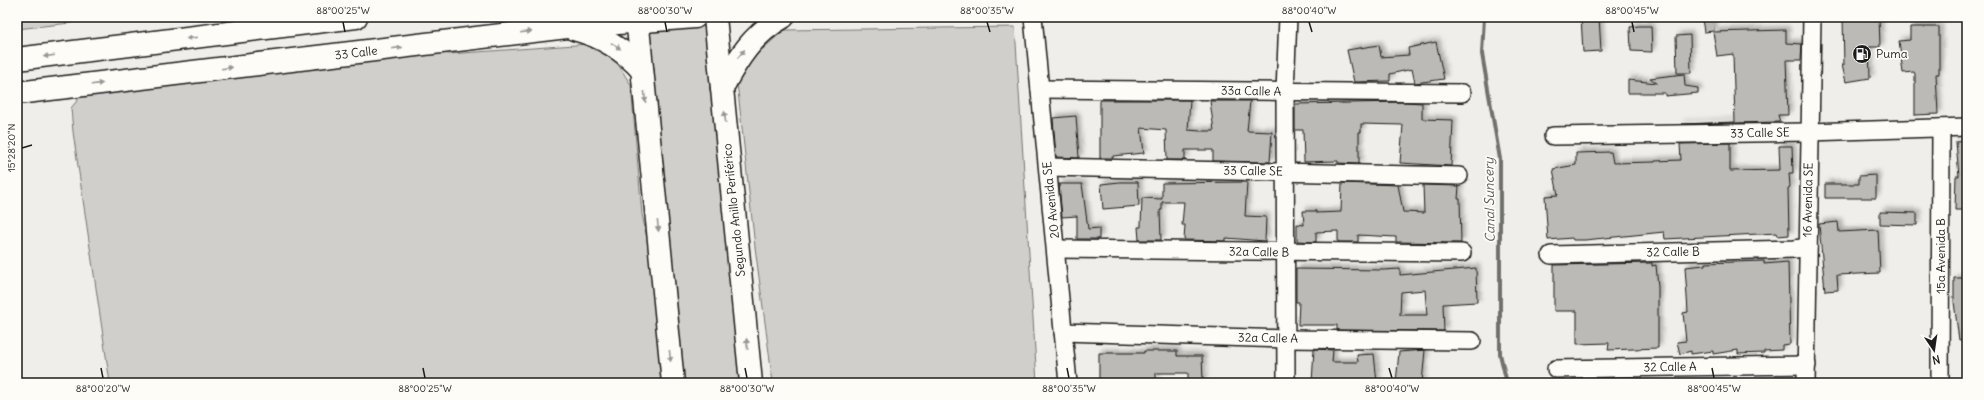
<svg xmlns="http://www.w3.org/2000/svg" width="1984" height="400" font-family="Delius,sans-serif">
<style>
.green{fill:#d0cfcc;stroke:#767674}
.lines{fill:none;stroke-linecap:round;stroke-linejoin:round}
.stream{stroke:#706f6d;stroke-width:4}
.building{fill:#bbbab6;stroke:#1c1c1c;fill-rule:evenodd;filter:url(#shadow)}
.street-casing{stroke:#1c1c1c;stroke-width:20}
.primary-casing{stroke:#1c1c1c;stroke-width:25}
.street{stroke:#fdfcf7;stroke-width:17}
.primary{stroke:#fdfcf7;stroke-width:22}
.oneway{fill:#989794}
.ticks{fill:none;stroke:#1c1c1c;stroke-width:1.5}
.labels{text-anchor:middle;stroke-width:3.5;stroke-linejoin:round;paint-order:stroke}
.street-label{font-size:12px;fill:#1c1c1c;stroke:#fdfcf7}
.poi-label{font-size:12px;fill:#1c1c1c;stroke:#fdfcf7;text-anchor:start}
.water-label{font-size:13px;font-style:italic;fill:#5b5b59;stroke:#fdfcf7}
.neatline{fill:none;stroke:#1c1c1c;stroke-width:1.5}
.ticks-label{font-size:10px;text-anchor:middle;fill:#1c1c1c}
</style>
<defs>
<filter id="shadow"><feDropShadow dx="3.5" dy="-3.5" stdDeviation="2" flood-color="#0004"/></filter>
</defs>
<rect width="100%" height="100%" fill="#f0eeea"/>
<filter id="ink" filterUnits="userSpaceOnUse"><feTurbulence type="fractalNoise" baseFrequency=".025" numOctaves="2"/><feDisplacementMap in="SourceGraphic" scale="8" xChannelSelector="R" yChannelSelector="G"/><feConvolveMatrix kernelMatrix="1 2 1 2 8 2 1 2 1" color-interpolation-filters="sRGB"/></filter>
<g filter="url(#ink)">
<!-- green -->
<g class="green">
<polygon points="17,17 123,17 17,29"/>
<polygon points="712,17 750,383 678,383 639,21"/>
<polygon points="1015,27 1037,383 773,383 755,247 736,73 784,30"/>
<polygon points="589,44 601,50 616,61 631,85 642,214 653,268 664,383 110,383 73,132 71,108 81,96 420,49 449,54"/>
</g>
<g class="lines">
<!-- stream -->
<polyline class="stream" points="1484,17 1482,54 1500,159 1500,354 1507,383"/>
</g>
<!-- building -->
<g class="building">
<polygon points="1581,17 1599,17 1601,51 1583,52"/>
<polygon points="1843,17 1879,17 1880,47 1869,47 1870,78 1846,82 1842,65 1844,65"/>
<polygon points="1713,18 1714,31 1704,32 1702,19"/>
<polygon points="1639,26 1651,26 1652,52 1631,51 1630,27"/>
<polygon points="1910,27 1939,27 1939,74 1936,74 1938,114 1915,115 1915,74 1914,72 1903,73 1899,41 1910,40"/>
<polygon points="1786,30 1786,43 1802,44 1801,60 1786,60 1788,115 1778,115 1780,122 1681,124 1735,122 1733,54 1717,56 1713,32"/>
<polygon points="1690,35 1691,73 1677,73 1676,36"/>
<polygon points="1436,42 1444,79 1415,83 1412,69 1390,74 1390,81 1354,82 1347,50 1379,45 1381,57 1409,55 1408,48"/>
<polygon points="1684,74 1685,86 1698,88 1698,93 1665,96 1665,93 1628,93 1628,80 1657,83 1650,78"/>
<polygon points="1100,100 1190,100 1188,130 1200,131 1214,131 1210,101 1250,101 1247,131 1272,132 1270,162 1213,161 1213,150 1185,150 1185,160 1167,160 1166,130 1141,128 1144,153 1113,156 1113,158 1100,158"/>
<polygon points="1404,102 1422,103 1422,119 1453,120 1451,166 1400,163 1403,125 1361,124 1361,132 1359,132 1359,164 1338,163 1338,161 1304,162 1303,130 1295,130 1295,104"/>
<polygon points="1076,116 1079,158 1056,157 1053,118"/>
<polygon points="1967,141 1966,210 1955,210 1956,176 1959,176 1956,142"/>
<polygon points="1730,143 1730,171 1780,170 1779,146 1792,146 1793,173 1789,173 1790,187 1788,188 1789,235 1778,236 1777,233 1665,239 1664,232 1585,240 1573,240 1572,238 1548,240 1545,196 1558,195 1553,169 1576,165 1576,153 1611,152 1613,163 1655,162 1655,161 1681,160 1680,144"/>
<polygon points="1876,175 1876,198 1825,198 1825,184 1859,184 1859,176"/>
<polygon points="1120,182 1138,182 1139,206 1103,209 1101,184"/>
<polygon points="1247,182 1245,216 1266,217 1265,241 1226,238 1226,241 1184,240 1185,225 1182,225 1184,202 1162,202 1162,210 1160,210 1161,240 1139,240 1138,227 1141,227 1142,198 1162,199 1162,183"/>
<polygon points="1342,183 1398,185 1403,212 1424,213 1423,185 1459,186 1458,199 1460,199 1461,243 1396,242 1396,237 1358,235 1358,242 1338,242 1338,231 1316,232 1316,242 1297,241 1297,224 1304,225 1303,211 1316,211 1316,213 1341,212"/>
<polygon points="1059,184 1082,184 1088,229 1099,228 1099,239 1077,239 1077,216 1062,217"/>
<polygon points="1880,212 1917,213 1917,225 1880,224"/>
<polygon points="1838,222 1839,232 1878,230 1880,273 1837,275 1838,290 1825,291 1819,224"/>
<polygon points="1764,261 1764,264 1788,262 1790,344 1782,345 1782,350 1764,351 1764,353 1738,354 1738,350 1713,354 1713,351 1691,354 1691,351 1680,354 1677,342 1686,341 1683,313 1688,312 1685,267 1705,265 1705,263"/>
<polygon points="1652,263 1652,266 1656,265 1658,287 1658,348 1608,350 1609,343 1577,344 1577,311 1554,311 1554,265"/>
<path d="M 1476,268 L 1477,302 L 1443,304 L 1444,331 L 1337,330 L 1337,325 L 1298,325 L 1299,302 L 1296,302 L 1296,269 L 1383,270 L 1400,269 L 1400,275 ZM 1425,290 L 1427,315 L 1400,315 L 1401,292 Z"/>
<polygon points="1954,278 1967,278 1967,339 1959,340 1954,302"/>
<polygon points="1314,349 1333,350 1332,362 1358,362 1357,355 1374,354 1377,383 1312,383"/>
<polygon points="1425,350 1422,383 1396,383 1399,352"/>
<polygon points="1144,351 1177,351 1177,356 1202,356 1203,382 1188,383 1188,373 1156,373 1156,380 1139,379 1139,383 1099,383 1099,353 1144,353"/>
</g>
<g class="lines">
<defs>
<g id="street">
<polyline points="1033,17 1068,383"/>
<polyline points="1040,89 1462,93"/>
<polyline points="1553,136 1809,132 1967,127"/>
<polyline points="1048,167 1459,176"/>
<polyline points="1056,249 1462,253"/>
<polyline points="1551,255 1795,249 1808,247"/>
<polyline points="1063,332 1286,339 1472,341"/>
<polyline points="1556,369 1807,365"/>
<polyline points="1286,383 1285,92 1288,17"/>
<polyline points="1806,383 1812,17"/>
<polyline points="1940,383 1941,128"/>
</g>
<g id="primary">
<polyline points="637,17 673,383"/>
<polyline points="715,17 751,383"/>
<path d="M 574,29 C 602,36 623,49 642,70"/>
<polyline points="17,59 356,17"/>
<path d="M 722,88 C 738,58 753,34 783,17"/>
<polyline points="17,93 567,27 695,17"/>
</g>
</defs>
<!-- street casing -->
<use href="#street" class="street-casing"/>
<!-- primary casing -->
<use href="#primary" class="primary-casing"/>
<!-- street -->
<use href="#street" class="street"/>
<!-- primary -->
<use href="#primary" class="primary"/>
</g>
<!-- one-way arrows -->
<defs><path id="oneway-solid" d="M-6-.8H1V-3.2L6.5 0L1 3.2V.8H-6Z"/></defs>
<g class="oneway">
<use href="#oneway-solid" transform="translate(526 32) rotate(-7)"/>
<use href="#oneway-solid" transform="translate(192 38) rotate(173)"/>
<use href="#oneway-solid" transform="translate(616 46) rotate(33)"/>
<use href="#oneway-solid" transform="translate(397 48) rotate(-7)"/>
<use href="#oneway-solid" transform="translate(741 54) rotate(-50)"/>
<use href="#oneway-solid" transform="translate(49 56) rotate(173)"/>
<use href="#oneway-solid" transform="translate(227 68) rotate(-7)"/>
<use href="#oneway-solid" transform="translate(97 84) rotate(-7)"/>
<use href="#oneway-solid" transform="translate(645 97) rotate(84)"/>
<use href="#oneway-solid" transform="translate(725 117) rotate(-96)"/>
<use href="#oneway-solid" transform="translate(658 226) rotate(84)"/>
<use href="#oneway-solid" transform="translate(747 344) rotate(-96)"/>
<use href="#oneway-solid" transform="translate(670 356) rotate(84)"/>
</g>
</g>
<!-- ticks -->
<path class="ticks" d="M 343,22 L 345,32M 665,22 L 667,32M 987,22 L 990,32M 1309,22 L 1312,32M 1632,22 L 1634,32M 22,148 L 32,145M 101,368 L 103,378M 423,368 L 425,378M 745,368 L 747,378M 1067,368 L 1069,378M 1389,368 L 1392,378M 1712,368 L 1714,378"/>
<!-- icons -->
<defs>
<symbol id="fuel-disc" viewBox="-11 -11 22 22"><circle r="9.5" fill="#1c1c1c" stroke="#fdfcf7"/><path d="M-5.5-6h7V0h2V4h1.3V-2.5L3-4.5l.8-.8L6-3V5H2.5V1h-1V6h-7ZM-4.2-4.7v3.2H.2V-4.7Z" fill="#fff"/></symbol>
</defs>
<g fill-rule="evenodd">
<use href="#fuel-disc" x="1851" y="43" width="22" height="22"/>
</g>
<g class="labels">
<!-- street labels -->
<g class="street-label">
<text transform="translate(356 53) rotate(-7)" y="4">33 Calle</text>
<text transform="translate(1251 91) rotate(1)" y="4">33a Calle A</text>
<text transform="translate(1760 133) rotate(-1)" y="4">33 Calle SE</text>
<text transform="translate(1253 171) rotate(1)" y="4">33 Calle SE</text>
<text transform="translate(1051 200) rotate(-96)" y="4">20 Avenida SE</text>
<text transform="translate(1808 200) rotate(-89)" y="4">16 Avenida SE</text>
<text transform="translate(734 210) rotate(-96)" y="4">Segundo Anillo Periférico</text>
<text transform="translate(1259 252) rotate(1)" y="4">32a Calle B</text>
<text transform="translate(1673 252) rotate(-1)" y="4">32 Calle B</text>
<text transform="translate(1941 256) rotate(-90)" y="4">15a Avenida B</text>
<text transform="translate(1268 338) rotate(1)" y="4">32a Calle A</text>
<text transform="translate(1670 367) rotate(-1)" y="4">32 Calle A</text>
</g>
<!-- poi labels -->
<g class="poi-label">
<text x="1876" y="58">Puma</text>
</g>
<!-- water labels -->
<g class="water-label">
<text transform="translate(1489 200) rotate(-91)" y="5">Canal Suncery</text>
</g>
</g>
<!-- margin -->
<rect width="1984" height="400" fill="none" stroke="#fdfcf7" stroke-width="44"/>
<!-- north arrow -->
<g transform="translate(1934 350) rotate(167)" stroke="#fdfcf7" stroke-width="3" paint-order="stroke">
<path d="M0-3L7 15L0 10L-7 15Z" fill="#1c1c1c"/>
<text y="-6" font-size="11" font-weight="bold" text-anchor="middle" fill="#1c1c1c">N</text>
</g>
<rect x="22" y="22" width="1940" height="356" class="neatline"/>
<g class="ticks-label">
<text x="343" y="14">88°00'25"W</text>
<text x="665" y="14">88°00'30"W</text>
<text x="987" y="14">88°00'35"W</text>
<text x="1309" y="14">88°00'40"W</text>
<text x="1632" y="14">88°00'45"W</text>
<text transform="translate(11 148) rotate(-90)" y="4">15°28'20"N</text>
<text x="103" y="392">88°00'20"W</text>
<text x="425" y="392">88°00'25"W</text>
<text x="747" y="392">88°00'30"W</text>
<text x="1069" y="392">88°00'35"W</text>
<text x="1392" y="392">88°00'40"W</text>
<text x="1714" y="392">88°00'45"W</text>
</g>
</svg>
